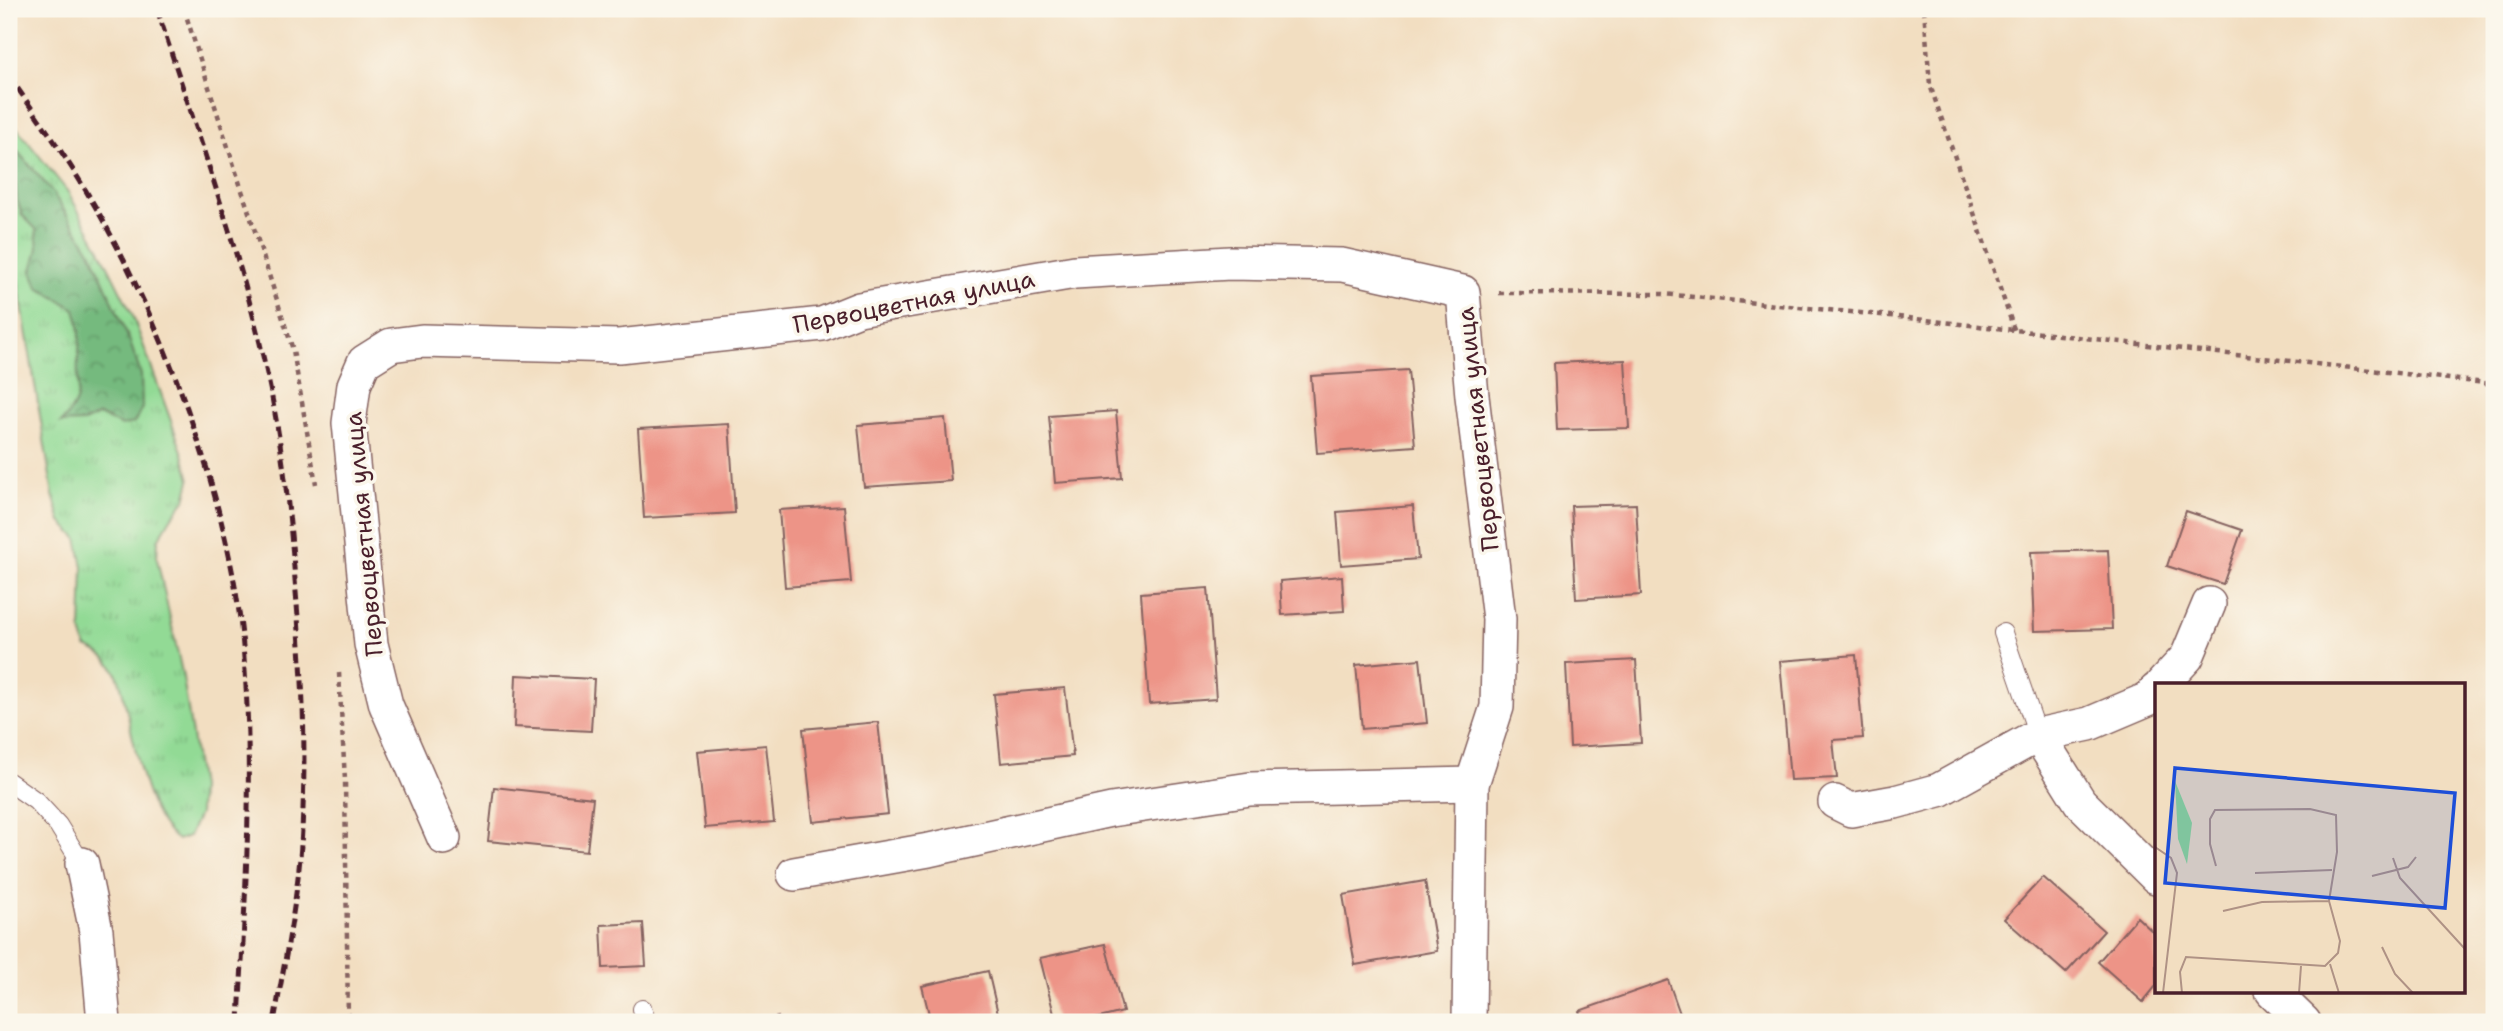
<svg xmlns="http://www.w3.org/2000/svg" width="2503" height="1031" font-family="'Shantell Sans',sans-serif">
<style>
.grass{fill:url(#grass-tufts);stroke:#6e7c60;stroke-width:2}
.forest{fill:url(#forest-crowns);stroke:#606c54;stroke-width:2}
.building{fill:#ed9487}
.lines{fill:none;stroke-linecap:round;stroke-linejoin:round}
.lane-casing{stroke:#856260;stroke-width:20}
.street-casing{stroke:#856260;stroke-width:36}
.path{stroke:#856260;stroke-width:4.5;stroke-dasharray:5 5;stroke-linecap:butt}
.lane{stroke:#fff;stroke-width:18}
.street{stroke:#fff;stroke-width:33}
.rail{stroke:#4a1f2b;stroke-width:5;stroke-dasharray:10 5;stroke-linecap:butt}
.labels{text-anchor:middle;stroke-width:7;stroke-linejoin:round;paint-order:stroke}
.street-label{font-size:24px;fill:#4a1f2b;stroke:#fbf7ec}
.inset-road{fill:none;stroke:#af9285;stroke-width:2}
.view{fill:#1d4ed8;fill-opacity:0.15;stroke:#1d4ed8;stroke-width:3.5}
.inset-edge{fill:none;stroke:#4a1f2b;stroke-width:3.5}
</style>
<defs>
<pattern id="grass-tufts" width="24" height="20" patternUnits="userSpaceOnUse" patternTransform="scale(1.75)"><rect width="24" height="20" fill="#92da95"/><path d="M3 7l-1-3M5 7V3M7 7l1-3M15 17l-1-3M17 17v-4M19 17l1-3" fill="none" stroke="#7fbb81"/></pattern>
<pattern id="forest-crowns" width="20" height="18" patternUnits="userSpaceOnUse" patternTransform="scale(1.75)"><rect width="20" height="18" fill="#75ba7e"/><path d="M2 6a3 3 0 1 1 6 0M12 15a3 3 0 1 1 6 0" fill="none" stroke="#629767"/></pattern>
</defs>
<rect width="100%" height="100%" fill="#fbf7ec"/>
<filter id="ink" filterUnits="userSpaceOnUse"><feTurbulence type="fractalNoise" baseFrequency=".0143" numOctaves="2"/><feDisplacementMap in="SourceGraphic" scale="14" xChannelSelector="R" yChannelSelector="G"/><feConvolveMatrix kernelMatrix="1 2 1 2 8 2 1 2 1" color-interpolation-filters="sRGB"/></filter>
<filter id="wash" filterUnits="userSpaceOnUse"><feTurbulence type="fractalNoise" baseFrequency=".00686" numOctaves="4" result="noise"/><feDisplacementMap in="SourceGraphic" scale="28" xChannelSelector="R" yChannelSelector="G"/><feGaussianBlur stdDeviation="1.57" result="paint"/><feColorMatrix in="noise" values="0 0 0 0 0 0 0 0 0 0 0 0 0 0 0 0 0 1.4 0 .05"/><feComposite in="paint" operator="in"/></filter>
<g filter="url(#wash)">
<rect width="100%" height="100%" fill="#f2dec1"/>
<!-- grass -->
<path class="grass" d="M 9,118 L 68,192 L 99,248 L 132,314 L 183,454 L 190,480 L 185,500 L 171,518 L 158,540 L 157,559 L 183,677 L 200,787 L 199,814 L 189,836 L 178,840 C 145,819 135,744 126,707 C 122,690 119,670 105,658 C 100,653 92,650 86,647 L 81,631 L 83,567 L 77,538 L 61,522 L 53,495 L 9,226 Z"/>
<!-- forest -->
<path class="forest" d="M 11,144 L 51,190 L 92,254 L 129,339 L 141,375 L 142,408 L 134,423 L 122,426 L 99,415 L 84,422 L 61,423 C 85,397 76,391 78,360 C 80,337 82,332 75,309 L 38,287 L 32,271 L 38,248 L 36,229 L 22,215 L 17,199 Z"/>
<g id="blocks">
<!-- building -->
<g class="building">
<polygon points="1625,360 1629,428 1557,430 1554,363"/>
<polygon points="1408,370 1415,446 1317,453 1311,376"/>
<polygon points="1116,411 1122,478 1055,483 1049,416"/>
<polygon points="945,418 951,481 864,487 858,425"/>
<polygon points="729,424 735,513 644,518 638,429"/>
<polygon points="1636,504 1641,595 1576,599 1571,506"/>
<polygon points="844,506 851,582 785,587 779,510"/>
<polygon points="1413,506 1418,559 1341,565 1337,512"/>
<polygon points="2186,511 2242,530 2223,584 2167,566"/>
<polygon points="2108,550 2112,629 2034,631 2031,552"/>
<polygon points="1342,576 1344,611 1282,615 1280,581"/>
<polygon points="1208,588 1216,699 1149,704 1141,593"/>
<polygon points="1856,655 1863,738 1833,740 1837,778 1790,780 1780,661"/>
<polygon points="1420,659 1427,723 1362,729 1356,665"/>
<polygon points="1636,660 1641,743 1570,747 1566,664"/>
<polygon points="516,675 594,679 591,731 514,727"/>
<polygon points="1065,688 1073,756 1001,763 994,694"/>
<polygon points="878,722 888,814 813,822 803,729"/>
<polygon points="766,745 774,822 705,828 697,751"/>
<polygon points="494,787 593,798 587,851 488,841"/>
<polygon points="2043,877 2104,931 2066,973 2004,919"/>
<polygon points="1425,881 1437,951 1355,965 1343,895"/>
<polygon points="2137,917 2156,935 2156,986 2143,1002 2098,962"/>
<polygon points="643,923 646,966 603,968 601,925"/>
<polygon points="1105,944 1123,1012 1083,1022 1056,1022 1040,958"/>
<polygon points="988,971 1000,1022 931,1022 922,986"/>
<polygon points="1668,980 1683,1022 1583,1022 1579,1011"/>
<polygon points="778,1017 780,1022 763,1022 763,1021"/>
</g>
</g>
</g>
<g filter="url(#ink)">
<use href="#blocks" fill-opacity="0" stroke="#856260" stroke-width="2"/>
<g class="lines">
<defs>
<g id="lane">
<polyline points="2003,633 2038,735"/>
<polyline points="9,782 36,801 58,825 82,864"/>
<polyline points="642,1009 647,1022"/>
</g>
<g id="street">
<polyline points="2162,684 2187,657 2209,604"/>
<polyline points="2038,735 2080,802 2156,877"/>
<polyline points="1835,802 1851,810 1895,802 1939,790 2038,735 2089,724 2148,699 2156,690"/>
<polyline points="444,838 386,705 371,644 349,423 354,385 364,362 391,345 422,341 619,346 822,324 859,309 1075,272 1230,263 1342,265 1463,292 1472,396 1499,619 1497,707 1472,784 1469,1022"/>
<polyline points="82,864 96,931 104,1022"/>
<polyline points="794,874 929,850 1111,810 1250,789 1472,784"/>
<polyline points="2272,991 2304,1022"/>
</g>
</defs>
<!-- lane casing -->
<use href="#lane" class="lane-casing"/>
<!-- street casing -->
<use href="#street" class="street-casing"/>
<!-- path -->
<g class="path">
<polyline points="184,9 293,350 316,484"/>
<polyline points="1924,9 1930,85 2015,332"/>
<polyline points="1499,293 1663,294 1881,315 2494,384"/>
<polyline points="339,673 345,780 348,1022"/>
</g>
<!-- lane -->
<use href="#lane" class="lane"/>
<!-- street -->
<use href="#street" class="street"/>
<!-- rail -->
<g class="rail">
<path d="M 157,9 C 199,139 247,269 273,403 C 285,465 291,529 296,592 C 303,676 307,761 301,845 C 297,904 284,964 274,1022"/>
<path d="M 9,76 C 39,119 70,162 96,208 C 166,331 227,496 242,636 C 255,764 245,894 239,1022"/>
</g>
</g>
</g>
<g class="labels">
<!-- street labels -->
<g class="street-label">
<text transform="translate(914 302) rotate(-11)" y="8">Первоцветная улица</text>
<text transform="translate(1478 429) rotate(-96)" y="8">Первоцветная улица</text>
<text transform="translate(364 534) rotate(-95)" y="8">Первоцветная улица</text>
</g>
</g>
<!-- overview -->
<g transform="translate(2155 683)">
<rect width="310" height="310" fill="#f2dec1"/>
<path d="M 20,98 L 37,140 L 32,181 L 23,156 Z" fill="#92da95"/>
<path class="inset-road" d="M 0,164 L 16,175 L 22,190 L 8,310M 238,175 L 245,195 L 310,266M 100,190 L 177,187M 217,193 L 253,184 L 261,174M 68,228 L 107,219 L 174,218M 227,264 L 240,291 L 258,310M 175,281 L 184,310M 27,310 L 25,289 L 31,274 L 170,283 L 183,270 L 185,258 L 174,218 L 182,169 L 181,132 L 155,126 L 60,127 L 55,136 L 55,161 L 61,183M 144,310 L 146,283"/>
<path class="view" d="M 20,85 L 300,110 L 290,225 L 10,200 Z"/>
<rect width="310" height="310" class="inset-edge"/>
</g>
<!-- margin -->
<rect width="2503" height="1031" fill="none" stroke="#fbf7ec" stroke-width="35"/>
</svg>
